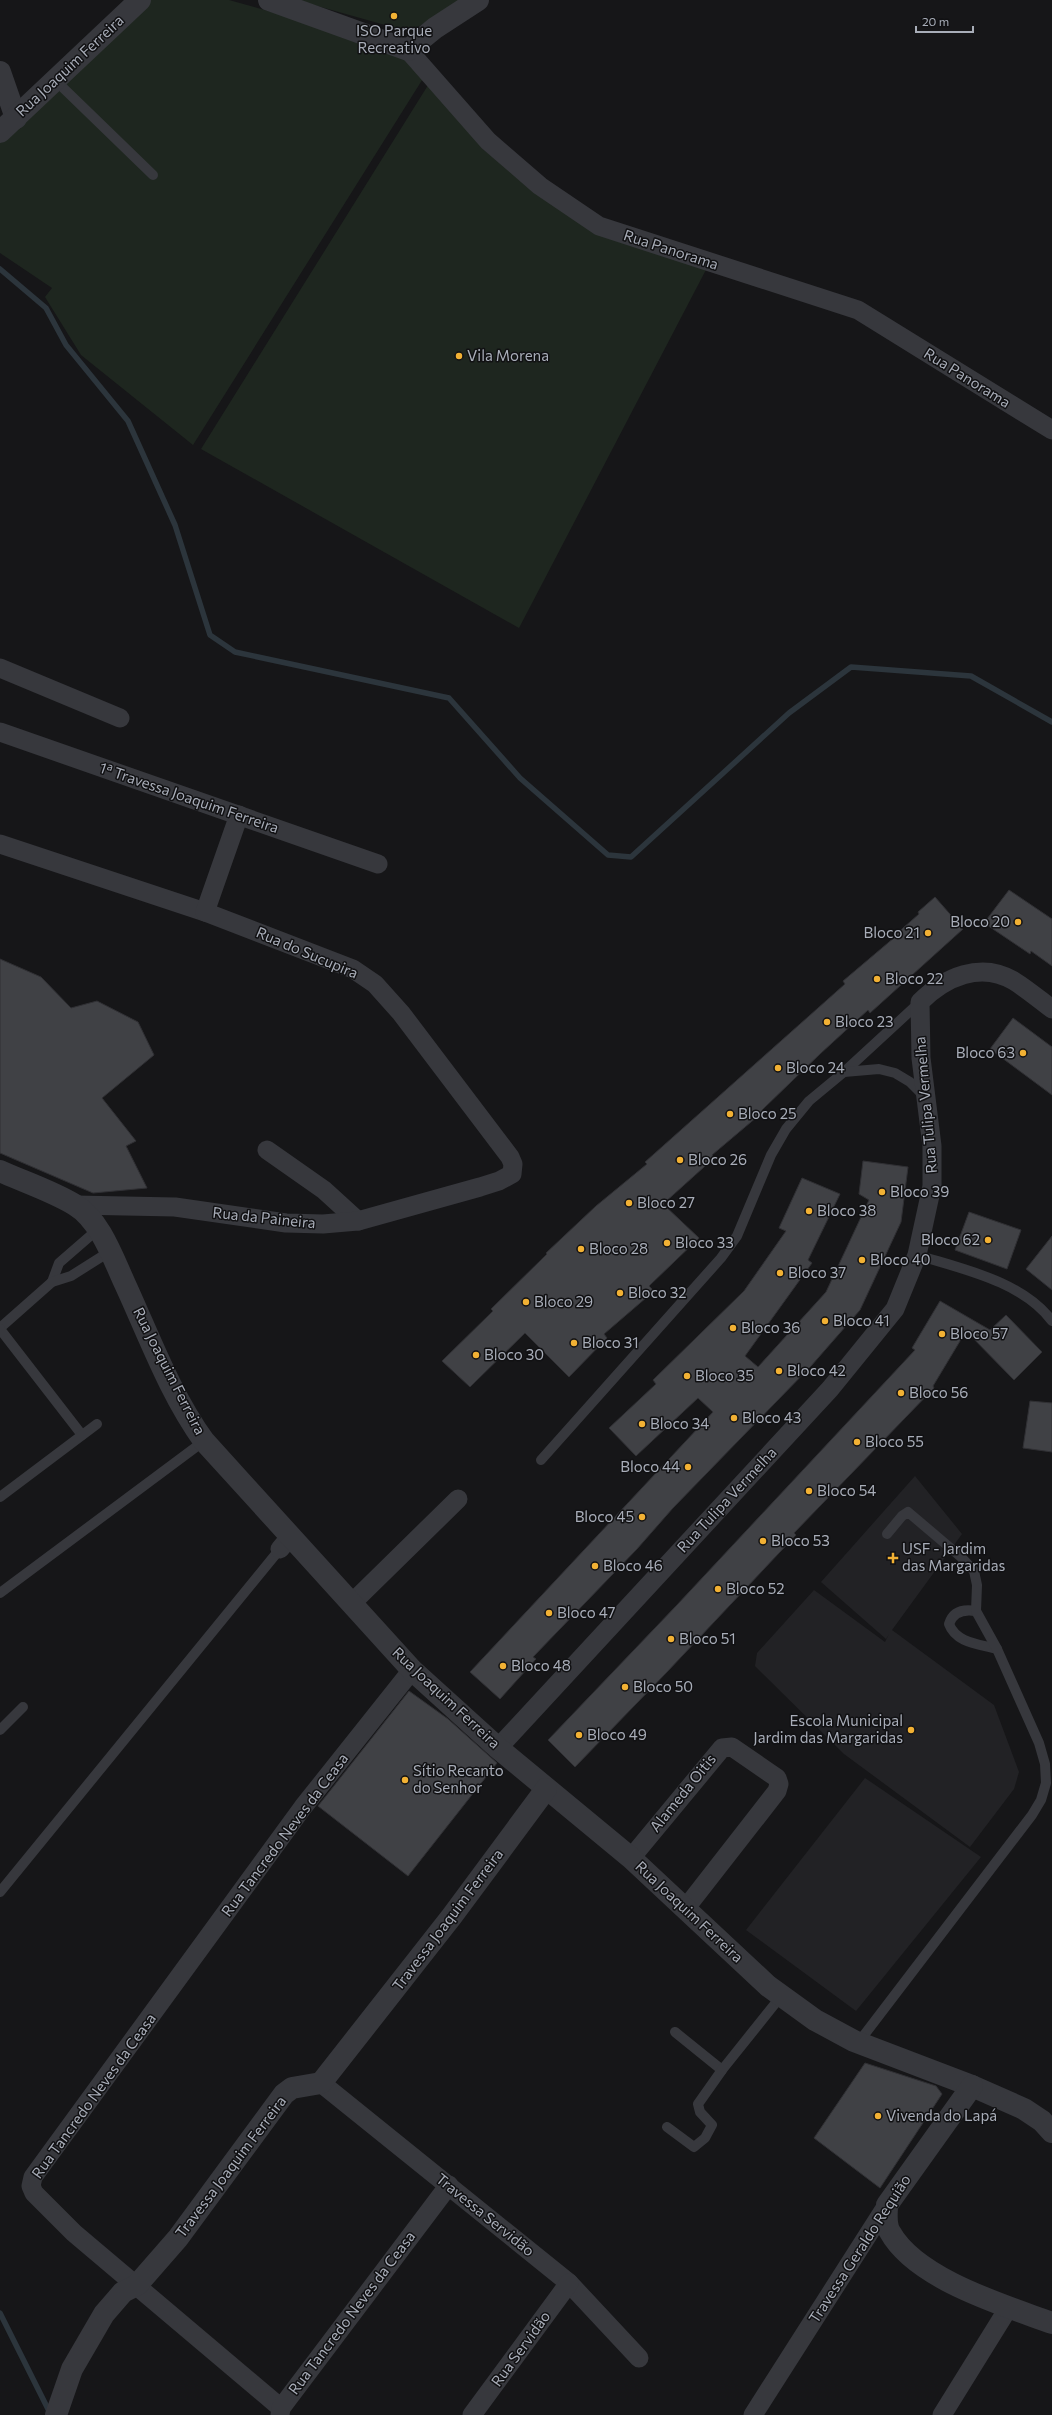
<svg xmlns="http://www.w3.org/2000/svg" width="1052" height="2415" font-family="Commissioner,sans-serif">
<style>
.built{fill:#222225}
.garden{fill:#1e261f}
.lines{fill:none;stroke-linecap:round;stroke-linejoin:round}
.stream{stroke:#2c353c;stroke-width:5.5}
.building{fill:#404145;stroke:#303034}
.service{stroke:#37383d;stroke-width:10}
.minor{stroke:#37383d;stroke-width:19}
.tertiary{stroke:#37383d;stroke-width:22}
.poi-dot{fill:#f2b134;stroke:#111113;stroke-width:1.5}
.labels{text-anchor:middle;stroke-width:3;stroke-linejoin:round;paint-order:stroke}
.poi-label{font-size:15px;fill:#a8adb8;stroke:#111113;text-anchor:start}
.street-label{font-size:15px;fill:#a8adb8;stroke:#111113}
</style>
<rect width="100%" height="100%" fill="#161618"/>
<!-- built -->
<g class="built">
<polygon points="915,1476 962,1534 892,1630 994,1705 1019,1772 1014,1789 970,1847 844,1754 755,1666 757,1653 814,1590 885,1642 889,1634 886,1639 821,1582"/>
<polygon points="865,1778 981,1857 856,2011 746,1930"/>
</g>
<!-- garden -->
<g class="garden">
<polygon points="149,0 229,0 407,50 424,77 193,445 81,355 45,297 52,288 0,253 0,142"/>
<polygon points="296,0 461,0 410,32"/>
<polygon points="430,82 484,150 576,221 709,264 519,628 201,449"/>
</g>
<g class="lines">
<!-- stream -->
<g class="stream">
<polyline points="0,269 46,308 66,345 128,421 175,525 210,635 235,652 449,698 520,778 608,855 631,857 789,713 851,667 971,676 1052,722"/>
<polyline points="0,2313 50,2413"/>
</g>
</g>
<!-- building -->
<g class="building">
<polygon points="1009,890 1052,919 1052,966 1031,951 1030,954 984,923"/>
<polygon points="935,897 963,929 870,1013 868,1010 820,1054 762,1110 764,1111 712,1155 714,1158 663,1204 699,1238 649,1286 654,1291 604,1334 607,1338 569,1377 525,1333 470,1387 442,1361 493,1311 491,1309 547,1254 546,1253 596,1206 647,1164 645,1162 845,984 843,981 895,937 894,936 919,914 918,912"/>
<polygon points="0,959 41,977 71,1008 97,1001 138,1022 154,1055 102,1098 136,1141 126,1146 147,1188 93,1193 0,1153"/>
<polygon points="1013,1018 1052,1047 1052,1095 990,1049"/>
<polygon points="863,1161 908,1167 901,1222 860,1310 811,1366 673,1508 637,1549 533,1657 536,1659 500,1699 470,1672 713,1412 698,1398 636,1456 609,1428 656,1384 653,1380 744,1291 786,1231 779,1228 802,1178 840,1194 808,1260 812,1263 745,1356 758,1367 826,1292 869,1200 859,1194"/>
<polygon points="969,1212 1021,1230 1007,1269 955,1250"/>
<polygon points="1052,1236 1052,1290 1026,1269"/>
<polygon points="940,1301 990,1330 1006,1315 1042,1352 1014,1380 966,1331 933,1386 934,1388 794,1533 796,1535 667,1672 575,1767 548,1740 676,1606 915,1350 912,1348"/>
<polygon points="1030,1401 1052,1403 1052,1452 1023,1448"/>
<polygon points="409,1691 448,1719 497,1763 408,1876 318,1806"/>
<polygon points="865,2063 936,2086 942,2094 880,2188 814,2138"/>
</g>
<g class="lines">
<!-- service -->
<g class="service">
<polyline points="55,80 153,175"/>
<polyline points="844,1072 920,1002"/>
<path d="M 917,1255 C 962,1269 1022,1281 1052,1321"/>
<polyline points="52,1282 59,1263 97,1230"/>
<polyline points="0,1328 52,1282 71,1276 109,1252"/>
<polyline points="0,1329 82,1435"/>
<polyline points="541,1460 721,1258 737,1236 771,1155 786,1129 809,1101 844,1072 879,1069 895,1073 910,1082 924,1096"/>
<polyline points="0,1497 97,1424"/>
<polyline points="0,1593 204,1441"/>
<path d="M 976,1611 C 964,1609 953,1611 949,1624 C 956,1643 979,1644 997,1649"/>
<polyline points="0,1730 23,1707"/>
<polyline points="0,1892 280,1549"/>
<polyline points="675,2032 722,2070"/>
<polyline points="858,2043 1032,1815 1041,1800 1046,1783 1045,1764 1039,1743 997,1649 976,1611 977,1585 974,1571 961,1557 908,1512 902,1516 887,1534"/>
<polyline points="667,2127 694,2147 705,2138 712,2125 700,2112 698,2104 722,2070 782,1995"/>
</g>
<!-- minor -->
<g class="minor">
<polyline points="408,50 488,141 540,186 599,226 858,310 1052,430"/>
<polyline points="0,668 120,718"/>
<polyline points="0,732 378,864"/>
<polyline points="0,844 205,912"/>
<polyline points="267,1150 324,1190 358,1221"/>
<polyline points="75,1205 175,1207 286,1223 323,1224 358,1221 480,1187 499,1181 512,1174 513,1164 510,1157 401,1013 375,984 353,969 205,912 239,815"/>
<polyline points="280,1549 290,1537"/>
<polyline points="352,1603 458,1499"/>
<path d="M 498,1748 L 830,1389 L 895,1309 L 917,1255 L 932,1186 L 932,1146 L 921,1058 L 920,1002 C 945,977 981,961 1014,981 C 1027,989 1040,1000 1052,1009"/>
<polyline points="631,1858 722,1748 732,1747 777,1778 779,1784 777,1791 685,1909"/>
<polyline points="321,2083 569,2283 639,2358"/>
<polyline points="281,2408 74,2233 34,2193 31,2186 33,2177 303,1807 412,1670"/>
<polyline points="280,2415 281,2408 449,2185"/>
<polyline points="472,2415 569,2283"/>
<polyline points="753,2415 887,2205"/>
<polyline points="942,2415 1009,2307"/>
</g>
<!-- tertiary -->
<g class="tertiary">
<polyline points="269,0 408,50 435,28 478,0"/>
<polyline points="0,72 16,118"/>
<polyline points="0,132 140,0"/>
<path d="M 0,1171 C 24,1182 52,1191 75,1205 C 100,1220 113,1258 125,1284 C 149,1336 170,1394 204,1441 L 412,1670 L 498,1748 L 631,1858 L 768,1986 L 815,2020 L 854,2041 L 972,2086 L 1024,2109 L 1042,2121 L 1052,2132"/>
<path d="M 972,2086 L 887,2205 C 887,2214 885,2224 890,2232 C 916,2279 1003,2305 1052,2323"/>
<polyline points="56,2415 72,2369 104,2314 123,2292 137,2285 178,2238 284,2094 292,2088 321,2083 452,1916 546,1789"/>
</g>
</g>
<!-- markers -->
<g class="poi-dot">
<circle cx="394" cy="16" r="4"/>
<circle cx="459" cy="356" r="4"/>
<circle cx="1018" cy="922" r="4"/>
<circle cx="928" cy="933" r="4"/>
<circle cx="877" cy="979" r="4"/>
<circle cx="827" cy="1022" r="4"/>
<circle cx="1023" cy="1053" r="4"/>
<circle cx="778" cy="1068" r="4"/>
<circle cx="730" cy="1114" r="4"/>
<circle cx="680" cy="1160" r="4"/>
<circle cx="882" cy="1192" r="4"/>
<circle cx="629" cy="1203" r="4"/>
<circle cx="809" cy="1211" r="4"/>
<circle cx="988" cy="1240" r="4"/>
<circle cx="667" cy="1243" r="4"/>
<circle cx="581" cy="1249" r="4"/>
<circle cx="862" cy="1260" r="4"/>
<circle cx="780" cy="1273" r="4"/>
<circle cx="620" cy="1293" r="4"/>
<circle cx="526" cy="1302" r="4"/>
<circle cx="825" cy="1321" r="4"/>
<circle cx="733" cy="1328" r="4"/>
<circle cx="942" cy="1334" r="4"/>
<circle cx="574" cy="1343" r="4"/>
<circle cx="476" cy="1355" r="4"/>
<circle cx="779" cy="1371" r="4"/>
<circle cx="687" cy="1376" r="4"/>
<circle cx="901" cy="1393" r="4"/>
<circle cx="734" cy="1418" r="4"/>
<circle cx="642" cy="1424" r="4"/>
<circle cx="857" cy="1442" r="4"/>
<circle cx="688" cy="1467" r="4"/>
<circle cx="809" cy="1491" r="4"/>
<circle cx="642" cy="1517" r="4"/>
<circle cx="763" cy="1541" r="4"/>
<path d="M891 1552h4v4h4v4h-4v4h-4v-4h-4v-4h4z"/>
<circle cx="595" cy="1566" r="4"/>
<circle cx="718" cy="1589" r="4"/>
<circle cx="549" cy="1613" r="4"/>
<circle cx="671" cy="1639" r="4"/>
<circle cx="503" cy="1666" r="4"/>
<circle cx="625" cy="1687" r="4"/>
<circle cx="911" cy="1730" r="4"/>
<circle cx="579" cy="1735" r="4"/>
<circle cx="405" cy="1780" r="4"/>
<circle cx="878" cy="2116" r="4"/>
</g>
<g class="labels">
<!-- poi labels -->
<g class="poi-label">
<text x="394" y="36" text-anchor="middle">ISO Parque<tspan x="394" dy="17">Recreativo</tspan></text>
<text x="467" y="361">Vila Morena</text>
<text x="1010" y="927" text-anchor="end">Bloco 20</text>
<text x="920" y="938" text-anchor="end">Bloco 21</text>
<text x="885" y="984">Bloco 22</text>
<text x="835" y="1027">Bloco 23</text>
<text x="1015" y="1058" text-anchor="end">Bloco 63</text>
<text x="786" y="1073">Bloco 24</text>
<text x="738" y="1119">Bloco 25</text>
<text x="688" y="1165">Bloco 26</text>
<text x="890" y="1197">Bloco 39</text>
<text x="637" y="1208">Bloco 27</text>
<text x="817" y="1216">Bloco 38</text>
<text x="980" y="1245" text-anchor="end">Bloco 62</text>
<text x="675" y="1248">Bloco 33</text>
<text x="589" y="1254">Bloco 28</text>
<text x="870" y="1265">Bloco 40</text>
<text x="788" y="1278">Bloco 37</text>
<text x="628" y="1298">Bloco 32</text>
<text x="534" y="1307">Bloco 29</text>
<text x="833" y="1326">Bloco 41</text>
<text x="741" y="1333">Bloco 36</text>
<text x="950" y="1339">Bloco 57</text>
<text x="582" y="1348">Bloco 31</text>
<text x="484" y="1360">Bloco 30</text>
<text x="787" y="1376">Bloco 42</text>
<text x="695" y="1381">Bloco 35</text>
<text x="909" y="1398">Bloco 56</text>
<text x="742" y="1423">Bloco 43</text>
<text x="650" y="1429">Bloco 34</text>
<text x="865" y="1447">Bloco 55</text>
<text x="680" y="1472" text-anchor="end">Bloco 44</text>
<text x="817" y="1496">Bloco 54</text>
<text x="634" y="1522" text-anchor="end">Bloco 45</text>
<text x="771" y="1546">Bloco 53</text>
<text x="902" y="1554">USF - Jardim<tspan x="902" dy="17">das Margaridas</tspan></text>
<text x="603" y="1571">Bloco 46</text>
<text x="726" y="1594">Bloco 52</text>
<text x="557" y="1618">Bloco 47</text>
<text x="679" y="1644">Bloco 51</text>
<text x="511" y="1671">Bloco 48</text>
<text x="633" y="1692">Bloco 50</text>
<text x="903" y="1726" text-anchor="end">Escola Municipal<tspan x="903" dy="17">Jardim das Margaridas</tspan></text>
<text x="587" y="1740">Bloco 49</text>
<text x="413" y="1776">Sítio Recanto<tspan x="413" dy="17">do Senhor</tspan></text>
<text x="886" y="2121">Vivenda do Lapá</text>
</g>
<!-- street labels -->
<g class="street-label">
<text transform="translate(70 66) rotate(-43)" y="5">Rua Joaquim Ferreira</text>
<text transform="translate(671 250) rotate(18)" y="5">Rua Panorama</text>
<text transform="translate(967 378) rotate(32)" y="5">Rua Panorama</text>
<text transform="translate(189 798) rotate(19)" y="5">1ª Travessa Joaquim Ferreira</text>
<text transform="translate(307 953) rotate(23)" y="5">Rua do Sucupira</text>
<text transform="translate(926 1105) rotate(-95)" y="5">Rua Tulipa Vermelha</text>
<text transform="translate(264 1218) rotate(6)" y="5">Rua da Paineira</text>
<text transform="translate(169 1371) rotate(63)" y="5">Rua Joaquim Ferreira</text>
<text transform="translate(727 1500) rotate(-47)" y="5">Rua Tulipa Vermelha</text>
<text transform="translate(446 1698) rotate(43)" y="5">Rua Joaquim Ferreira</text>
<text transform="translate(683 1793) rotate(-51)" y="5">Alameda Oitis</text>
<text transform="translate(285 1835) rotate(-53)" y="5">Rua Tancredo Neves da Ceasa</text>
<text transform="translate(689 1912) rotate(43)" y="5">Rua Joaquim Ferreira</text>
<text transform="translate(448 1920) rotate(-53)" y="5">Travessa Joaquim Ferreira</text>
<text transform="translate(94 2096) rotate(-54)" y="5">Rua Tancredo Neves da Ceasa</text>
<text transform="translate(231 2167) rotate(-53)" y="5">Travessa Joaquim Ferreira</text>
<text transform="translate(485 2215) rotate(39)" y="5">Travessa Servidão</text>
<text transform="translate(860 2249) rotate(-57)" y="5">Travessa Geraldo Requião</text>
<text transform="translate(352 2313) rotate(-53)" y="5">Rua Tancredo Neves da Ceasa</text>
<text transform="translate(521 2349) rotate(-54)" y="5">Rua Servidão</text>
</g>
</g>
<!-- scale -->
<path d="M916 26v6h57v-6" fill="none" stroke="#a8adb8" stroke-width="2"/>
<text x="922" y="26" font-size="12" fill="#a8adb8" stroke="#111113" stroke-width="3" paint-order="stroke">20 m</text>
</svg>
